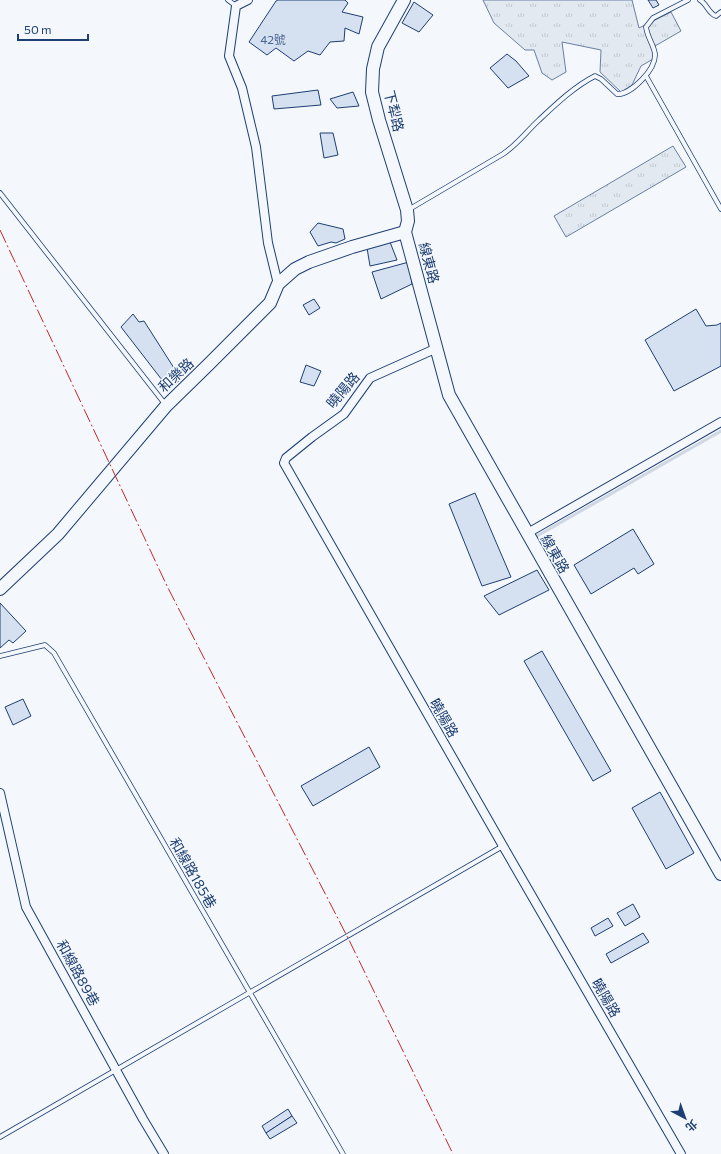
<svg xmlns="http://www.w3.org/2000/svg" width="721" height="1154" font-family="Commissioner,'Noto Sans TC',sans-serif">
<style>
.grass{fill:url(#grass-tufts);stroke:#687fa3}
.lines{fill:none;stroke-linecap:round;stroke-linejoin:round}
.stream{stroke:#cfd7e4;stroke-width:3}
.building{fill:#d5e0f0;stroke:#1d3f73}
.lane-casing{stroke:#1d3f73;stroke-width:5.5}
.street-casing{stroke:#1d3f73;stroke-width:10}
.secondary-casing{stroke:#1d3f73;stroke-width:14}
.lane{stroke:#f4f7fb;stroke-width:4}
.street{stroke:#f4f7fb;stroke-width:8}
.secondary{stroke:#f4f7fb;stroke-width:12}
.power{stroke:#c62828;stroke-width:1;stroke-dasharray:14 3 2 3;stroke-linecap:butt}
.labels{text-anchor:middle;stroke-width:3;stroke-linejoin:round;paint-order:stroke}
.number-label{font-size:12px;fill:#4b6792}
.street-label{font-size:14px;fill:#1d3f73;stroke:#f4f7fb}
</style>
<defs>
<pattern id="grass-tufts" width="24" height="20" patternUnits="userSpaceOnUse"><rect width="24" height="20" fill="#e3e9f0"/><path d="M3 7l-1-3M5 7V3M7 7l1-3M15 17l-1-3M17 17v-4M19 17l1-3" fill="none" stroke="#c2c9d1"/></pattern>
</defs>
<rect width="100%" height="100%" fill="#f4f7fb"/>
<!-- grass -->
<g class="grass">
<polygon points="483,0 632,0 639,28 671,12 681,31 655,46 653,59 641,66 632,85 621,92 600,72 601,50 562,42 566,72 552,80 542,73 534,50 525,50 494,23"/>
<polygon points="673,146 686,167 566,237 554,216"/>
</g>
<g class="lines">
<!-- stream -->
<polyline class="stream" points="537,536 721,431"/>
</g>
<!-- building -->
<g class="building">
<polygon points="278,0 345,0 348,3 342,12 363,17 359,34 345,28 344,41 330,42 320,55 308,51 294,61 276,48 267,55 249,42 276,1"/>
<polygon points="648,0 656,0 659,5 653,8"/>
<polygon points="414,2 433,15 419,32 402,23"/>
<polygon points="507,54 516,61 529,76 508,88 490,68"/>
<polygon points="318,90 321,105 274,109 272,96"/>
<polygon points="353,92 359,106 337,108 330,99"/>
<polygon points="320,133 333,133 338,155 324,158"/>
<polygon points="318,223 343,229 345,239 336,243 331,242 318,246 310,232"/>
<polygon points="390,242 397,260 370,266 367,248"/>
<polygon points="409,262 412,284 381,299 372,272"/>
<polygon points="314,299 320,308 309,315 303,305"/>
<polygon points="696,309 706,326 717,325 721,323 721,366 674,391 645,340"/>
<polygon points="133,314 139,322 144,321 181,379 169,389 121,327"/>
<polygon points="306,365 321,371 314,386 300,382"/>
<polygon points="475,493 511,577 482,586 449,504"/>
<polygon points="633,529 654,564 638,574 634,568 591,594 574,565"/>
<polygon points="537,570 549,590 499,615 484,596"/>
<polygon points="0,603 26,631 13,643 9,640 0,648"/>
<polygon points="542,651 611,771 593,781 524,661"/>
<polygon points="23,699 31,716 13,725 5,707"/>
<polygon points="369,747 380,767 313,806 301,786"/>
<polygon points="660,792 694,853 666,869 632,808"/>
<polygon points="633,904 640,917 625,926 617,913"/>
<polygon points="608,918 613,926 595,936 591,928"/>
<polygon points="643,933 649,942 611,963 606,954"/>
<polygon points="288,1109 292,1116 266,1133 262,1126"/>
<polygon points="292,1116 297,1123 270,1139 266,1133"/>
</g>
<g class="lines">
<defs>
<g id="lane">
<polyline points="228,0 236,6"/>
<path d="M 700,0 C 707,4 708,13 716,16 L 721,12"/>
<polyline points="646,76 721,209"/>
<polyline points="0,193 165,404"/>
<path d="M 408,210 L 503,154 C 518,144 526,132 539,120 C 556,104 575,86 595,76 L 601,79 L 617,94 C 631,95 656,69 655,54 C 654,45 647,37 646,27 L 653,18 L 688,0"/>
<polyline points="0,656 45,645 54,653 343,1154"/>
<polyline points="0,1137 503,846"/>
</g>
<g id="street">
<polyline points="248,0 236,6 229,56 242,88 256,147 268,243 278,284"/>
<polyline points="437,348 370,378 344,414 312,437 286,458 284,463 503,846 681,1154"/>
<polyline points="526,534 721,422"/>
<polyline points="0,793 26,907 143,1119 164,1154"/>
</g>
<g id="secondary">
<polyline points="404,0 378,47 373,69 372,92 379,120 407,210 408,221 405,232"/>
<polyline points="405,232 449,395 721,874"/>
<polyline points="0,589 58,534 166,406 208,365 270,303 278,284 295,269 309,262 352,247 405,232"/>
</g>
</defs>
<!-- lane casing -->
<use href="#lane" class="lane-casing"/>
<!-- street casing -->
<use href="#street" class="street-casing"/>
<!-- secondary casing -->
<use href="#secondary" class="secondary-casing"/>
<!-- lane -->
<use href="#lane" class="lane"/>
<!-- street -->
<use href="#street" class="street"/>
<!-- secondary -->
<use href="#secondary" class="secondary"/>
<!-- power -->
<polyline class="power" points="0,230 167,586 350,942 453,1154"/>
</g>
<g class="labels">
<!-- number labels -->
<g class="number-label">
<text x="273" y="44">42號</text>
</g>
<!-- street labels -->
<g class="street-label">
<text transform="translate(394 111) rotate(76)" y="5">下犁路</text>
<text transform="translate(429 263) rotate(75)" y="5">線東路</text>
<text transform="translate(176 375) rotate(-43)" y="5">和樂路</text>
<text transform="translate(343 390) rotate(-49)" y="5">曉陽路</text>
<text transform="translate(555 554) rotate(60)" y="5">線東路</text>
<text transform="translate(444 718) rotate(60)" y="5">曉陽路</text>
<text transform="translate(193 873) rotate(60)" y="5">和線路185巷</text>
<text transform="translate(78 973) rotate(61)" y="5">和線路89巷</text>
<text transform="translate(606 998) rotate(60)" y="5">曉陽路</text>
</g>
</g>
<!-- north arrow -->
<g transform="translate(685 1118) rotate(139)" stroke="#f4f7fb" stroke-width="3" paint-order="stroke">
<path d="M0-3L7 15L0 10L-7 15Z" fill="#1d3f73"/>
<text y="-6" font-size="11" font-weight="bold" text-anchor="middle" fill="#1d3f73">北</text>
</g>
<!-- scale -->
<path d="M18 34v6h70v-6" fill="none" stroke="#1d3f73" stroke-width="2"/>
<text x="24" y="34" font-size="12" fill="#1d3f73" stroke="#f4f7fb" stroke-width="3" paint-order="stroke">50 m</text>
</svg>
